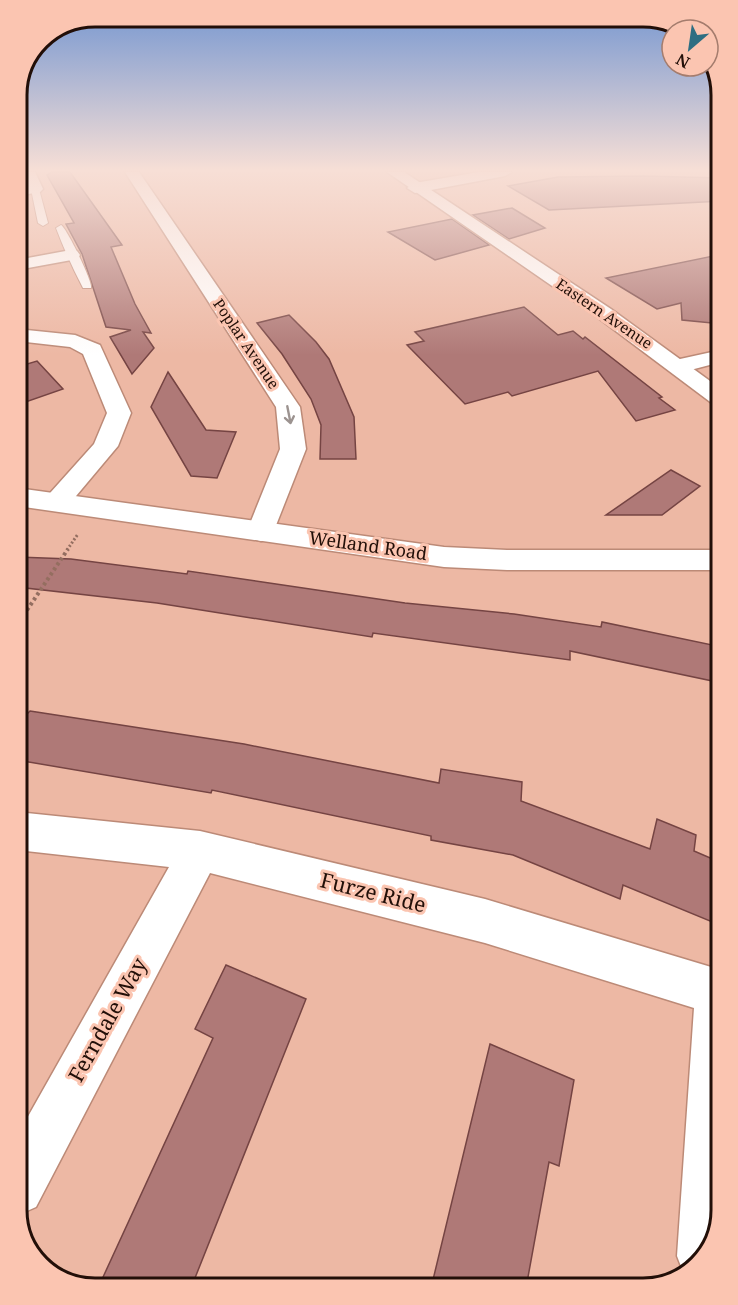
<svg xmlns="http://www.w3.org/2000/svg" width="738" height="1305" font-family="'Noto Serif',serif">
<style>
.building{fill:#af7977;stroke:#754443;stroke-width:1.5}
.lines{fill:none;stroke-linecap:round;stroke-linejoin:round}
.service-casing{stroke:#bc8a77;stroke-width:2}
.minor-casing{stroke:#bc8a77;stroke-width:3}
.tertiary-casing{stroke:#bc8a77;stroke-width:3}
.path-far1{stroke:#946e60;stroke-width:3;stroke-dasharray:2 2;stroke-linecap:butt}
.path{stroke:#946e60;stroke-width:4;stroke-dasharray:3 3;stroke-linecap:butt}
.service{fill:#fff;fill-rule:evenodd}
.minor{fill:#fff;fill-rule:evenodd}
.tertiary{fill:#fff;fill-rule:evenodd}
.oneway{stroke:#9c9390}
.labels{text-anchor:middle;stroke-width:6;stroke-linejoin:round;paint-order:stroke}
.far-street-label{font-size:15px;fill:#220f08;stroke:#fbc5b1}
.street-label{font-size:18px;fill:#220f08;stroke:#fbc5b1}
.near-street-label{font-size:21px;fill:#220f08;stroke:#fbc5b1}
.rim{fill:none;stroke:#220f08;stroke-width:3}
</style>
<rect width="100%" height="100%" fill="#edb8a4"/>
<!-- building -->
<g class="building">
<polygon points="52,172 70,172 122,245 111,247 135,304 151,333 143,332 154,348 132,374 110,337 131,330 106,327 82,254 66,224 74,223 47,175"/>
<polygon points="644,176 722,178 722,201 549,210 508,186 558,177"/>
<polygon points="512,208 545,228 509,239 473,215"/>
<polygon points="452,219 489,245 435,260 388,232"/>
<polygon points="713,256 722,278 722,324 682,320 681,303 657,309 606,278"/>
<polygon points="524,307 558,335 573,331 583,339 585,337 662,397 659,398 675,410 636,421 598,371 512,396 508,392 465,404 407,345 424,341 415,332"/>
<polygon points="289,315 316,342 329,359 354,417 356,459 320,459 321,425 311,399 282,354 257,323"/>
<polygon points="37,361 63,389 17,405 17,367"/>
<polygon points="168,372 206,430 236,432 217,478 191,476 151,407"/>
<polygon points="671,470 700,486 662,515 606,515"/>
<polygon points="17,557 71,559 187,574 188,571 405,603 514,614 601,627 602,622 722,647 722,683 570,651 570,660 373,633 372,637 157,603 17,587"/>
<polygon points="30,711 244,744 439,783 441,769 522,782 521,801 650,849 657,819 696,835 694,851 722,863 722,926 623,885 620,899 513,855 431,840 431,836 212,790 211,793 17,760 17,712 28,713"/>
<polygon points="226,965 306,999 191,1288 98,1288 213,1038 195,1029"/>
<polygon points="490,1044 574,1080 559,1166 549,1162 526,1288 431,1288"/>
</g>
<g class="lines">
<defs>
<g id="service">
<polygon points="35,186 39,189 48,223 43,226 38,223 31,189"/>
<path d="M 61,225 C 66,227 93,282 91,288 L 83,288 C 73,269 64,249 56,228 Z"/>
</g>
<g id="minor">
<polygon points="25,172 35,172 43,189 40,192 17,196 17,188 26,186 23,175"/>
<polygon points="125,172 139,172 300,407 306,449 271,538 261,541 251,538 247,531 280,449 276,407"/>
<polygon points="479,172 512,172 505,176 415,193 407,188 415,183"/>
<polygon points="71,250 77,251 80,255 77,259 17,270 17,260"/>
<polygon points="17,329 75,335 100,345 131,413 118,446 66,508 56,511 46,508 42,502 94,444 107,413 83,354 70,347 17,341"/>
<polygon points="721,350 721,362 679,373 671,371 668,366 671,361"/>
<polygon points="17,812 200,831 485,899 721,970 721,1210 708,1253 684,1274 677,1256 694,1008 485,943 210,873 36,1207 18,1215 17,1136 169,867 17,850"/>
</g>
<g id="tertiary">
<polygon points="387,172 404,172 611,309 721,389 721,406 713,404 597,317"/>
<polygon points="17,488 444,547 507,550 721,550 721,570 507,570 444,567 17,506"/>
</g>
</defs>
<!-- service casing -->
<use href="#service" class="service-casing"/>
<!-- minor casing -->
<use href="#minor" class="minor-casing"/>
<!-- tertiary casing -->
<use href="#tertiary" class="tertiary-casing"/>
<!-- path-far1 -->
<polyline class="path-far1" points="67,550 78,534"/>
<!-- path -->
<polyline class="path" points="17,625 68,549"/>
<!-- service -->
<use href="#service" class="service"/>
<!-- minor -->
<use href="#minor" class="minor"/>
<!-- tertiary -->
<use href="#tertiary" class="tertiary"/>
</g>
<!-- one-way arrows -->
<defs><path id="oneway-shaft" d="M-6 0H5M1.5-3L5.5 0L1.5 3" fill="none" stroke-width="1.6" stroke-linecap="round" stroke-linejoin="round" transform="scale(1.5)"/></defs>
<use class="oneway" href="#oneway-shaft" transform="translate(289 415) rotate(79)"/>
<!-- sky -->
<linearGradient id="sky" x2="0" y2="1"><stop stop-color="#7395d0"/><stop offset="0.48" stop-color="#f7dfd6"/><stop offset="1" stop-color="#f7dfd6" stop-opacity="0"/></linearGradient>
<rect width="738" height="355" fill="url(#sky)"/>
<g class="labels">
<!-- far-street labels -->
<g class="far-street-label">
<text transform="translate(604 314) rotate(34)" y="5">Eastern Avenue</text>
<text transform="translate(246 344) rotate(56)" y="5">Poplar Avenue</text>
</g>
<!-- street labels -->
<g class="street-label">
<text transform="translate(368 546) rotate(8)" y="6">Welland Road</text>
</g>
<!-- near-street labels -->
<g class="near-street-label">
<text transform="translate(373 893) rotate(14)" y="7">Furze Ride</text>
<text transform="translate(108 1020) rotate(-61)" y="7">Ferndale Way</text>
</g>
</g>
<!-- crop -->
<path d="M0 0H738V1305H0ZM95 27H643A68 68 0 0 1 711 95V1210A68 68 0 0 1 643 1278H95A68 68 0 0 1 27 1210V95A68 68 0 0 1 95 27Z" fill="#fbc5b1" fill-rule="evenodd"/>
<path class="rim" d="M95 27H643A68 68 0 0 1 711 95V1210A68 68 0 0 1 643 1278H95A68 68 0 0 1 27 1210V95A68 68 0 0 1 95 27Z"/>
<!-- north arrow -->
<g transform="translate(690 48) rotate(209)"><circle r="28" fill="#fbc5b1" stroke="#a47c6d" stroke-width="1.5"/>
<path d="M0-4.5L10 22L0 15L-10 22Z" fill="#2e6e82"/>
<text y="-9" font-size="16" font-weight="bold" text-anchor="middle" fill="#220f08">N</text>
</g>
</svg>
